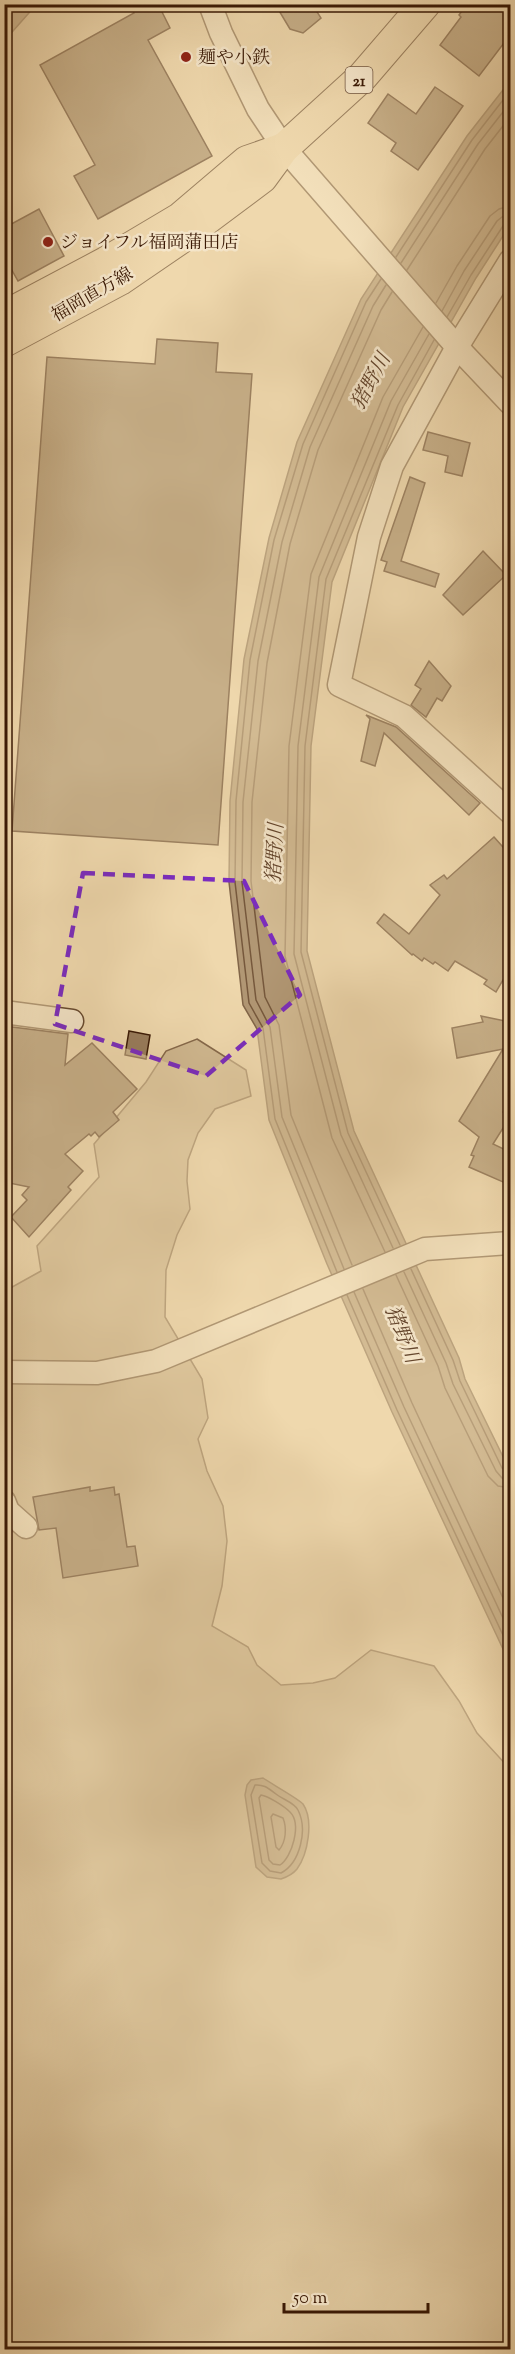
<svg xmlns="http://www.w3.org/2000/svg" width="515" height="2354" font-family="'Sorts Mill Goudy','Noto Serif JP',serif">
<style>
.green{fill:#d0b890;stroke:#85684a;stroke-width:1.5}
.water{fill:#b19774;stroke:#816548;stroke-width:1.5}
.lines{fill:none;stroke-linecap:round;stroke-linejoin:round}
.shore{stroke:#76583c;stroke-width:1.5}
.building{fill:#987c5c;stroke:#3a1905;stroke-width:1.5}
.minor-casing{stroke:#67492f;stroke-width:25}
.major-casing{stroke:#3a1905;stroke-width:32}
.minor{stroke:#f5e6ca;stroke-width:22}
.major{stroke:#efd8ad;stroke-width:30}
.marked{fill:none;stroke:#7b2cbf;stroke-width:4.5;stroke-dasharray:12 8;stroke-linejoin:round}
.poi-dot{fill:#8f2418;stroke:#f5e6ca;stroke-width:2}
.labels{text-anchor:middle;stroke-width:5;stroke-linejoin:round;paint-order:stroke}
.shield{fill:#f5e6ca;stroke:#725640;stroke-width:1.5}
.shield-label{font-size:16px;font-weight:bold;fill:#3a1905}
.poi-label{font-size:18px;fill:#3a1905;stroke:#f5e6ca;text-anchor:start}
.street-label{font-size:18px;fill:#3a1905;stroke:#f5e6ca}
.water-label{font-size:20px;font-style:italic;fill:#64452c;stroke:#f5e6ca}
</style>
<rect width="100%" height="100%" fill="#efd8ad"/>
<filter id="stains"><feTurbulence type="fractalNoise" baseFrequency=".00333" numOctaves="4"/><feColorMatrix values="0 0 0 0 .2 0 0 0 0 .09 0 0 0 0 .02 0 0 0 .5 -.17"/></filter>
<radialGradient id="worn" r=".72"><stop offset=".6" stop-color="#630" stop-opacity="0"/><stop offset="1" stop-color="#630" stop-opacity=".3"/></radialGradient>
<!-- green -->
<polygon class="green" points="197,1039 246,1070 251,1096 215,1109 198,1133 188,1160 187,1181 190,1209 177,1235 166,1270 165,1317 202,1379 208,1418 198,1439 207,1471 223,1506 227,1541 222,1586 212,1626 248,1647 257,1665 281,1685 313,1683 335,1678 371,1650 434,1666 459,1701 477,1733 510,1769 510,2349 5,2350 5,1291 41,1271 37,1246 99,1177 94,1144 146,1082 166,1051"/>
<!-- water -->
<g class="water">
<polygon points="5,4 36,5 5,40 4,5"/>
<polygon points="510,81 510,225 476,278 403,407 332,582 311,746 307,951 354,1131 459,1358 465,1379 510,1471 510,1664 392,1412 327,1264 269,1120 257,1029 243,1005 229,882 230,801 244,659 269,538 297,442 361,299 467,136"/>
<path d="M 263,1778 C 270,1783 299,1799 303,1804 C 314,1820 308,1854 297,1869 C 293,1874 287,1877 281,1879 L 267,1877 L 256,1867 L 245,1795 L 247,1785 L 251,1780 Z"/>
</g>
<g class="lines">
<!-- shore -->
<g class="shore">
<polyline points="396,257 472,140 510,91"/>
<polyline points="401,263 478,144 510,103"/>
<polyline points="407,270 485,149 510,117"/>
<polyline points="436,303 457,266 490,216 499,209 510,206"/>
<polyline points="442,311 464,271 497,221 502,217 510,215"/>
<polyline points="447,317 471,275 503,226 510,223"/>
<polyline points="400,1245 348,1133 301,952 305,746 326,579 398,405 434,340"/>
<polyline points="393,1248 341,1135 294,954 298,746 319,577 391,401 429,334"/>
<polyline points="385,1252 332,1138 285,956 289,746 311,574 383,397 423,327"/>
<polyline points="352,1265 291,1115 279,1025 265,997 251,881 252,802 267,663 290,544 318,450 381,310 392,292"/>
<polyline points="344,1269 282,1117 270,1027 256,1000 242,882 243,802 258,661 282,542 310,447 373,306 386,285"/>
<polyline points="411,1269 453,1360 460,1381 502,1468 510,1472"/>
<polyline points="337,1272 275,1119 263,1028 249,1003 235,882 236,801 250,660 274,540 303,444 366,302 381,279"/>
<polyline points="404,1272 446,1363 453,1384 496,1471 502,1478 510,1479"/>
<polyline points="396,1275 438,1366 445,1388 488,1476 498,1486 510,1488"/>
<polyline points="363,1289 412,1403 510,1613"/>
<polyline points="354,1292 404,1407 510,1633"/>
<polyline points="347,1295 397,1410 510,1650"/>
<path d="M 255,1785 C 264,1784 269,1789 276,1794 C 282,1799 295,1803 298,1810 C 308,1830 300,1863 281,1873 L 270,1871 L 262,1863 L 251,1795 Z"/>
<path d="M 261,1795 C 268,1796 284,1806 290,1812 C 302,1824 292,1857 280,1865 L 273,1864 L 269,1860 L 259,1798 Z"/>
<path d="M 273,1814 L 283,1818 C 287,1828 286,1842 279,1850 L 276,1847 L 271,1817 Z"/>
</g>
</g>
<!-- building -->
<g class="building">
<polygon points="129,4 158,4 170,28 148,40 212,156 98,219 74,176 95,165 40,65 134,13"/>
<polygon points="275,4 312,4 321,18 303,33 290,29"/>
<polygon points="467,4 510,4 510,35 479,76 440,45 461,17 459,15"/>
<polygon points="435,87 463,106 418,170 391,151 396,143 368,123 388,94 416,114"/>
<polygon points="39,209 64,256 18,281 4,256 4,228"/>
<polygon points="157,339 218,343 216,372 252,374 218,845 12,831 47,357 155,364"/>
<polygon points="428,432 470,443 462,476 445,472 448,456 423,450"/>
<polygon points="410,477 425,483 401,561 439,574 435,587 384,571 387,562 381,560"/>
<polygon points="483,551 506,575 463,615 443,595"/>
<polygon points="429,661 451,686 442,701 437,698 426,717 411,705 421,689 415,685"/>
<polygon points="366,715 396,727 480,803 469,815 384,733 375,766 361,761 370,719"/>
<polygon points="494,837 510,855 510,968 496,992 484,984 487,980 455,961 448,971 435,962 433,964 424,958 422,961 413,954 412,955 377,923 384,914 409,934 440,895 430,885 444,875 447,879"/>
<polygon points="481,1016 510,1022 510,1100 503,1112 510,1117 493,1144 510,1152 510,1185 469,1167 474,1156 471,1155 479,1137 459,1121 503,1049 457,1058 452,1028 483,1022"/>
<polygon points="4,1026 68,1034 65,1065 92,1043 137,1089 113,1112 119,1120 99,1137 95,1132 91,1136 89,1134 65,1154 83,1171 68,1187 71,1190 29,1237 11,1217 27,1200 22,1195 29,1187 4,1182"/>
<polygon points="129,1031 150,1035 146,1059 125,1055"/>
<polygon points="90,1487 90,1491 114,1487 115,1495 119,1494 127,1547 135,1546 138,1566 63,1578 56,1528 39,1530 33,1497"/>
</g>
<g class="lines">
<defs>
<g id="minor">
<polyline points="210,4 221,33 258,109 284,148 457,347 510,403"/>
<polyline points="510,261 457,347 392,466 369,537 339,685 404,716 510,812"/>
<polyline points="4,1012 72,1021"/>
<polyline points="4,1372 97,1373 156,1361 425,1249 510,1243"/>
<polyline points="4,1501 8,1511 26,1527"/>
</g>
<g id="major">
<polyline points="4,316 106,262 180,218 247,161 284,148"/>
<polyline points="4,342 120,280 183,237 262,178 284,148 363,76 425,4"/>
</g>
</defs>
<!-- minor casing -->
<use href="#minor" class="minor-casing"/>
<!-- major casing -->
<use href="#major" class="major-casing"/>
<!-- minor -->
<use href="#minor" class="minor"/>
<!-- major -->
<use href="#major" class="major"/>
</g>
<!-- marked area -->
<path d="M0 0H515V2354H0ZM 83,873 L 244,881 L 300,995 L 206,1076 L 55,1024 Z" fill="#efd8ad" fill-opacity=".55" fill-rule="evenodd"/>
<path class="marked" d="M 83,873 L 244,881 L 300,995 L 206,1076 L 55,1024 Z"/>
<!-- markers -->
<g class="poi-dot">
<circle cx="186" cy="57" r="6"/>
<circle cx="48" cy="242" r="6"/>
</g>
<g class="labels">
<!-- shield labels -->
<rect class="shield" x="345.5" y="67" width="27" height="26" rx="4.5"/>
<g class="shield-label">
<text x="359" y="86">21</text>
</g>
<!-- poi labels -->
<g class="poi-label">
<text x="198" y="63">麺や小鉄</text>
<text x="60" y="248">ジョイフル福岡蒲田店</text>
</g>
<!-- street labels -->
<g class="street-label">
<text transform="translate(92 294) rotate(-30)" y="6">福岡直方線</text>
</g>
<!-- water labels -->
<g class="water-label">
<text transform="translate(370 381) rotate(-62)" y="7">猪野川</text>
<text transform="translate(274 853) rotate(-87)" y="7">猪野川</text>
<text transform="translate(403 1334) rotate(68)" y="7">猪野川</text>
</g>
</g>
<!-- margin -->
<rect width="515" height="2354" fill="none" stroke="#efd8ad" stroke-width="24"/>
<rect x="6" y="6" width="503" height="2342" fill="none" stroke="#3a1905" stroke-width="3"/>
<rect x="12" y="12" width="491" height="2330" fill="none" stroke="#3a1905" stroke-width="1.5"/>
<!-- scale -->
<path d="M284 2303v9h144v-9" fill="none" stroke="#3a1905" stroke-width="3"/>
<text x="293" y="2303" font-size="18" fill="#3a1905" stroke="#f5e6ca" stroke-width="4.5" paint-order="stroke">50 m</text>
<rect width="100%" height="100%" filter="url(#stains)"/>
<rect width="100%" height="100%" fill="url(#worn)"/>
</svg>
